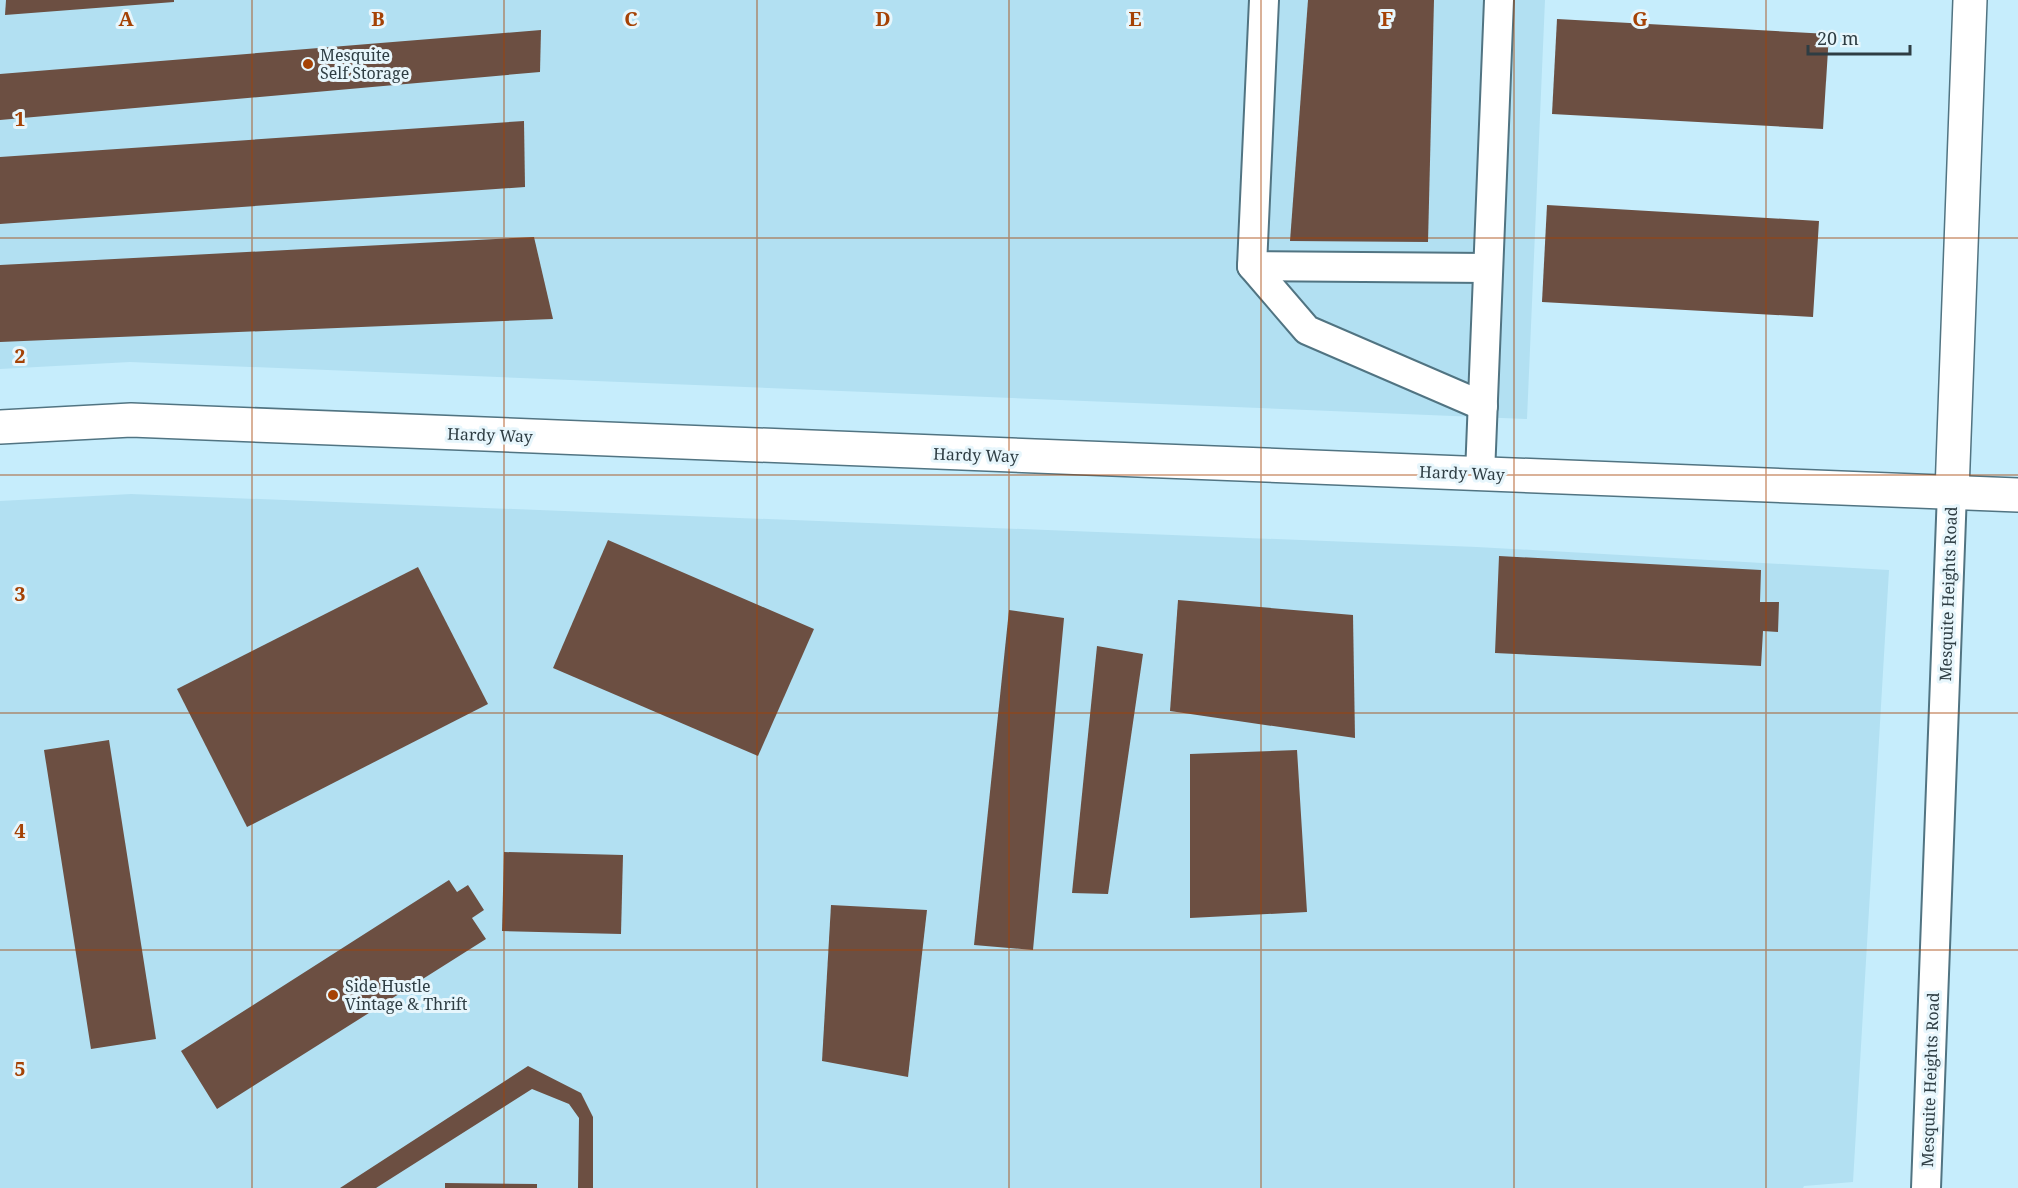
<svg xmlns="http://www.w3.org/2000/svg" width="2018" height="1188" font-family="'Noto Serif',serif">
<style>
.built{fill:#b2e0f2}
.building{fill:#6c4f42}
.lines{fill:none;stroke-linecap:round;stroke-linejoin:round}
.minor-casing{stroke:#517482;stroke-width:32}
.secondary-casing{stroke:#517482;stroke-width:36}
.minor{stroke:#fff;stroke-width:28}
.secondary{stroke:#fff;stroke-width:33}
.grid{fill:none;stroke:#a54205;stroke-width:1.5;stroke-opacity:0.55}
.poi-dot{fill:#a54205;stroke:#e7f6fc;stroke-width:2}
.labels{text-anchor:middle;stroke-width:6;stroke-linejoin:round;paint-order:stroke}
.poi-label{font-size:16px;fill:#2e3d43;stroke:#e7f6fc;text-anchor:start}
.street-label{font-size:16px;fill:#2e3d43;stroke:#e7f6fc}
.grid-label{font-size:20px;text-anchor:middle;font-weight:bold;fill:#a54205;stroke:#e7f6fc;stroke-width:6;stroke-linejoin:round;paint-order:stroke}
</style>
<rect width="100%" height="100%" fill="#c6edfc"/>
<!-- built -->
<g class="built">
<polygon points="0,0 1545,0 1527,419 130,362 0,369"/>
<polygon points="131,494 1477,547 1889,570 1853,1182 1804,1186 1803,1188 0,1188 0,501"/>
</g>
<!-- building -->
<g class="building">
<polygon points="6,0 174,0 174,2 5,15"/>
<polygon points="1308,0 1434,0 1428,242 1290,241"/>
<polygon points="1557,19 1829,34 1823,129 1552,114"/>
<polygon points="541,30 540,72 0,120 0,74"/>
<polygon points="524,121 525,187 0,224 0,157"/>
<polygon points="1547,205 1819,221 1813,317 1542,302"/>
<polygon points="534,237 553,319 0,342 0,265"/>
<polygon points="608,540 814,629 758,756 553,668"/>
<polygon points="1499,556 1761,570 1760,602 1779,602 1778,632 1763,631 1761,666 1495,653"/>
<polygon points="418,567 488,704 247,827 177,689"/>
<polygon points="1178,600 1353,615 1355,738 1170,711"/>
<polygon points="1009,610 1064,618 1033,950 974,945"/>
<polygon points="1097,646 1143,654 1108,894 1072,893"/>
<polygon points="109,740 156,1039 91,1049 44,750"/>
<polygon points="1297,750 1307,912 1190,918 1190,754"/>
<polygon points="504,852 623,855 621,934 502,931"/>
<polygon points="449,880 457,892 468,885 484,910 472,918 486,939 217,1109 181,1051"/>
<polygon points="831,905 927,910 908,1077 822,1061"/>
<polygon points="528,1066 581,1093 593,1117 593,1188 578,1188 579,1118 569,1104 532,1089 376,1188 340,1188"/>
<polygon points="445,1183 537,1184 537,1188 445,1188"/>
</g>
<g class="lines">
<defs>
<g id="minor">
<polyline points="1264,0 1252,266 1488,268"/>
<polyline points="1252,266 1307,330 1483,406"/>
<polyline points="1480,474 1499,0"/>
<polyline points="1926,1188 1952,492"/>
</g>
<g id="secondary">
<polyline points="0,427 131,420 2018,495"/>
<polyline points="1952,492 1970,0"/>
</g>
</defs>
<!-- minor casing -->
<use href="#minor" class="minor-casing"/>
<!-- secondary casing -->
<use href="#secondary" class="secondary-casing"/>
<!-- minor -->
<use href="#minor" class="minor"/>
<!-- secondary -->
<use href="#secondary" class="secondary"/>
</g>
<!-- grid -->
<path class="grid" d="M 252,0 L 252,1188M 504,0 L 504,1188M 757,0 L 757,1188M 1009,0 L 1009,1188M 1261,0 L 1261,1188M 1514,0 L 1514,1188M 1766,0 L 1766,1188M 0,238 L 2018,238M 0,475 L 2018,475M 0,713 L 2018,713M 0,950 L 2018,950"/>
<!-- markers -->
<g class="poi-dot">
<circle cx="308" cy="64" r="6"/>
<circle cx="333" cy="995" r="6"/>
</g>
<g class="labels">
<!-- poi labels -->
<g class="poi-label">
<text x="320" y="61">Mesquite<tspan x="320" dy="18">Self Storage</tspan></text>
<text x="345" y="992">Side Hustle<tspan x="345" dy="18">Vintage &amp; Thrift</tspan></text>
</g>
<!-- street labels -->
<g class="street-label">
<text transform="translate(490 435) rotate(2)" y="6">Hardy Way</text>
<text transform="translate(976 455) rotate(2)" y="6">Hardy Way</text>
<text transform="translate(1462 473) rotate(2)" y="6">Hardy Way</text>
<text transform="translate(1948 594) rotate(-88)" y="6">Mesquite Heights Road</text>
<text transform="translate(1930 1080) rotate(-88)" y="6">Mesquite Heights Road</text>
</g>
</g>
<g class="grid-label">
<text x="126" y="26">A</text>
<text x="378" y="26">B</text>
<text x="631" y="26">C</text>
<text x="883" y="26">D</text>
<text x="1135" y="26">E</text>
<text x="1387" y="26">F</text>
<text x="1640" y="26">G</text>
<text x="20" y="126">1</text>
<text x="20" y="363">2</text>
<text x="20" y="601">3</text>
<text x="20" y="838">4</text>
<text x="20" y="1076">5</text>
</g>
<!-- scale -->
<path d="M1808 45v9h102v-9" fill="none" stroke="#2e3d43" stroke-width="3"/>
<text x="1817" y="45" font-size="18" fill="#2e3d43" stroke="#e7f6fc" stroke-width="4.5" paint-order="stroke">20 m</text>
</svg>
